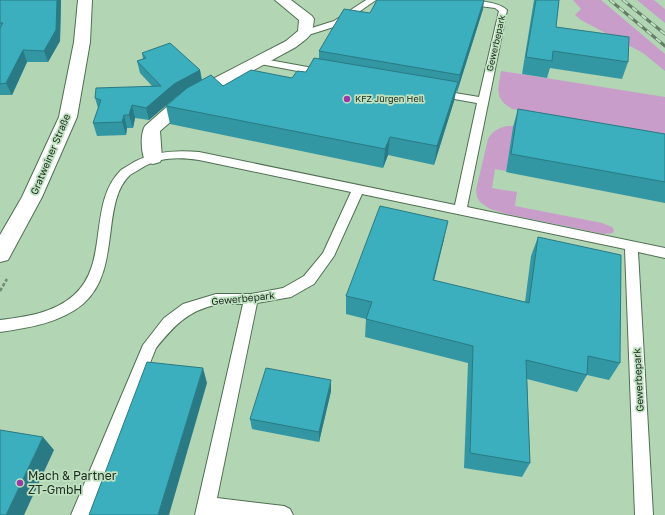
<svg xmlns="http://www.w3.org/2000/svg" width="665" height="515" font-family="'Golos Text',sans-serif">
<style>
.green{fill:#c99dc9}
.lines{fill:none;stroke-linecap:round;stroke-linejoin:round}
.service-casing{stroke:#507052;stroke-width:2}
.minor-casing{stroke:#507052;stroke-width:2}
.secondary-casing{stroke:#507052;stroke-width:2}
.path{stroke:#738c75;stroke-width:2.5;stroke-dasharray:3.5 2;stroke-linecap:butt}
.service{fill:#fff;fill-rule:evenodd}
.minor{fill:#fff;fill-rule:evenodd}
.secondary{fill:#fff;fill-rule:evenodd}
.rail-casing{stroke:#667e68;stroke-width:3}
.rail{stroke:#bfe2c1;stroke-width:2;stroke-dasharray:6;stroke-linecap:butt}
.wall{fill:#3396a3}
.shaded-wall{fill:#297a84}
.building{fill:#3bafbd;stroke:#297a84}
.poi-dot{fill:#9d3aa0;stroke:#bfe2c1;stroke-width:1.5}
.labels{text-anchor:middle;stroke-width:3.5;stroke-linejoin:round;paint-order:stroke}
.far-street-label{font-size:9px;fill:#202d21;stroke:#bfe2c1}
.far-poi-label{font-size:9px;fill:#202d21;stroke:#bfe2c1;text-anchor:start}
.street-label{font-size:10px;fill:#202d21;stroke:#bfe2c1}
.near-poi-label{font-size:12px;fill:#202d21;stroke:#bfe2c1;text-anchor:start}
</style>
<rect width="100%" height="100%" fill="#b2d5b4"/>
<!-- green -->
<g class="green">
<polygon points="573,0 601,0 665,54 665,71 643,53 581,20 575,15 581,9"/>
<polygon points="637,0 654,0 665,9 665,23"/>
<path d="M 501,71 L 665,97 L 665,136 L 512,109 C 494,98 498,90 501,71 Z"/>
<path d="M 507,126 L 514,126 L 506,171 L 495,169 L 492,188 L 517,192 L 515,206 L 602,223 L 612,227 L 614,230 L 613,233 L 604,234 L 507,214 L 490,209 L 480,202 L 477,197 L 476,190 L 488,139 C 492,131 499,128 507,126 Z"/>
</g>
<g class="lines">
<defs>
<g id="service">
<polygon points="366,0 376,0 340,25 305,36 301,33 302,31 334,21"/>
<path d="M 452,0 C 467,0 497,0 507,10 L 467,207 L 665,248 L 665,258 L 638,252 L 653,515 L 635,515 L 625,249 L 362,194 L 334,256 L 314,284 L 291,297 L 257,303 L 217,498 L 284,506 L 290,509 L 293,515 L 195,515 L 243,304 C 234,304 223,303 215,305 C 187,311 173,327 156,348 L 89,515 L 71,515 L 143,345 L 164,318 L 183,304 L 216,294 L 251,294 L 283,288 L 304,276 L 323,253 L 351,192 L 199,160 C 178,157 158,157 140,169 C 137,171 133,173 130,175 C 100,203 122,270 83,304 C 60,323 28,328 0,332 L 0,320 C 25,317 54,313 74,295 C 110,263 87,204 121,170 C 125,167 130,165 134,162 C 154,151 177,150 199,152 L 455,205 L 477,103 L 437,96 L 432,93 L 437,90 L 479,97 L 499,11 L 495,8 L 456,3 Z"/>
<polygon points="258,58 324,70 329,73 324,76 255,63 253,61"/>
</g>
<path id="minor" d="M 275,0 L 291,0 L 312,16 L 314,19 C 312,37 310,36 296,47 L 190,105 L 160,131 L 162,158 L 160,162 L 153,164 L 146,162 C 141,155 140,134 145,126 L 178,97 L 286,41 L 298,31 L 299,20 Z"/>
<polygon id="secondary" points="78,0 92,0 90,42 77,117 42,197 8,260 0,262 0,235 22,197 59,117 74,42"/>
</defs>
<!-- service casing -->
<use href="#service" class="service-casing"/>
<!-- minor casing -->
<use href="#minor" class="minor-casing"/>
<!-- secondary casing -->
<use href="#secondary" class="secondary-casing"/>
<!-- path -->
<polyline class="path" points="0,291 7,279"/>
<!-- service -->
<use href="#service" class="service"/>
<!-- minor -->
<use href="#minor" class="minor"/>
<!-- secondary -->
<use href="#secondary" class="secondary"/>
<defs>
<g id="rail">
<polyline points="610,0 665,46"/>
<polyline points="623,0 665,34"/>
</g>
</defs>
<!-- rail casing -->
<use href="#rail" class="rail-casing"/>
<!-- rail -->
<use href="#rail" class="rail"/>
</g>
<!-- wall -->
<g class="wall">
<polygon points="0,0 61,0 60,41 48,62 27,62 12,95 0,95"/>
<polygon points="534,0 559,0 556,27 628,62 622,79 550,68 547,78 522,74"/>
<polygon points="483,9 457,92 456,91 454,101 434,165 388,155 383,168 170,124 166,106 179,95 177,96 149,120 135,118 133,128 127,128 126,135 97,136 93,123 98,108 95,98 152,86 140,73 137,61 143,59 142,53 200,70 202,80 223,86 292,78 306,72 319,58 319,51 370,13"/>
<polygon points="518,109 665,134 665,203 506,172 513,127"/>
<polygon points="538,237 620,363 609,380 587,375 577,392 527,379 530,463 522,477 464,468 468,363 365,337 366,319 346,314 346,296 444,239 434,281 525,302 531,256"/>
<polygon points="331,391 319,442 252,429 250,419"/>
</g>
<!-- shaded-wall -->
<g class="shaded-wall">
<polygon points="57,0 61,0 60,41 48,62 44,51"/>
<polygon points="484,0 483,9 457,92 460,75"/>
<polygon points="23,50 27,62 12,95 6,83"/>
<polygon points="200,70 202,83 177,96 149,120 146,108 174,84"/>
<polygon points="458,82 454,101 434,165 437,146"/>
<polygon points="132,105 135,118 133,128 129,115"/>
<polygon points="124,115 127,128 126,135 122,122"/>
<polygon points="390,137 388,155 383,168 385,149"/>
<polygon points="448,221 444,239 429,298 433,280"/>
<polygon points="203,368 207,383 169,515 158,515"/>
<polygon points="331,380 331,391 319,442 319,432"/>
<polygon points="43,437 54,450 24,515 6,515"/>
</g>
<!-- building -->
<g class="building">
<polygon points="0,0 57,0 56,30 44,51 23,50 6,83 0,84 0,28 3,23 0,23"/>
<polygon points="377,0 484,0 460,75 319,51 344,9 370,13"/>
<polygon points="536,0 559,0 556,27 629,37 628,62 553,51 552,61 526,57"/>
<polygon points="170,43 200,70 174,84 146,108 132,105 129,115 124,115 122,122 93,123 101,100 95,98 96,88 161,86 137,61 146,58 142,53"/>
<polygon points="314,58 458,82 437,146 390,137 385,149 166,106 187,88 211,75 223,86 251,70 292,78 297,71 306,72"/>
<polygon points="518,109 665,134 665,182 511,154"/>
<polygon points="380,206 448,221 433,280 529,303 538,237 621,255 620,363 588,356 587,375 526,360 530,463 470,453 473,346 366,319 372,302 346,296"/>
<polygon points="147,362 203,368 158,515 89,515"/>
<polygon points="266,368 331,380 319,432 250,419"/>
<polygon points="0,430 43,437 6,515 0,515"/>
</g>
<!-- markers -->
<g class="poi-dot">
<circle cx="347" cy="99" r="4"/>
<circle cx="20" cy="483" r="4"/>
</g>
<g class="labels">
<!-- far-street labels -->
<g class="far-street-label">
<text transform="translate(496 43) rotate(-77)" y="3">Gewerbepark</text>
</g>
<!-- far-poi labels -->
<g class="far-poi-label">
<text x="355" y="102">KFZ Jürgen Heil</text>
</g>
<!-- street labels -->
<g class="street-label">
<text transform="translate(50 154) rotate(-67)" y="4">Gratweiner Straße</text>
<text transform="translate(243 298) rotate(-6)" y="4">Gewerbepark</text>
<text transform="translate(638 380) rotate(-93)" y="4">Gewerbepark</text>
</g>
<!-- near-poi labels -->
<g class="near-poi-label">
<text x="28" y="480">Mach &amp; Partner<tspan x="28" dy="14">ZT-GmbH</tspan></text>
</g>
</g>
</svg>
